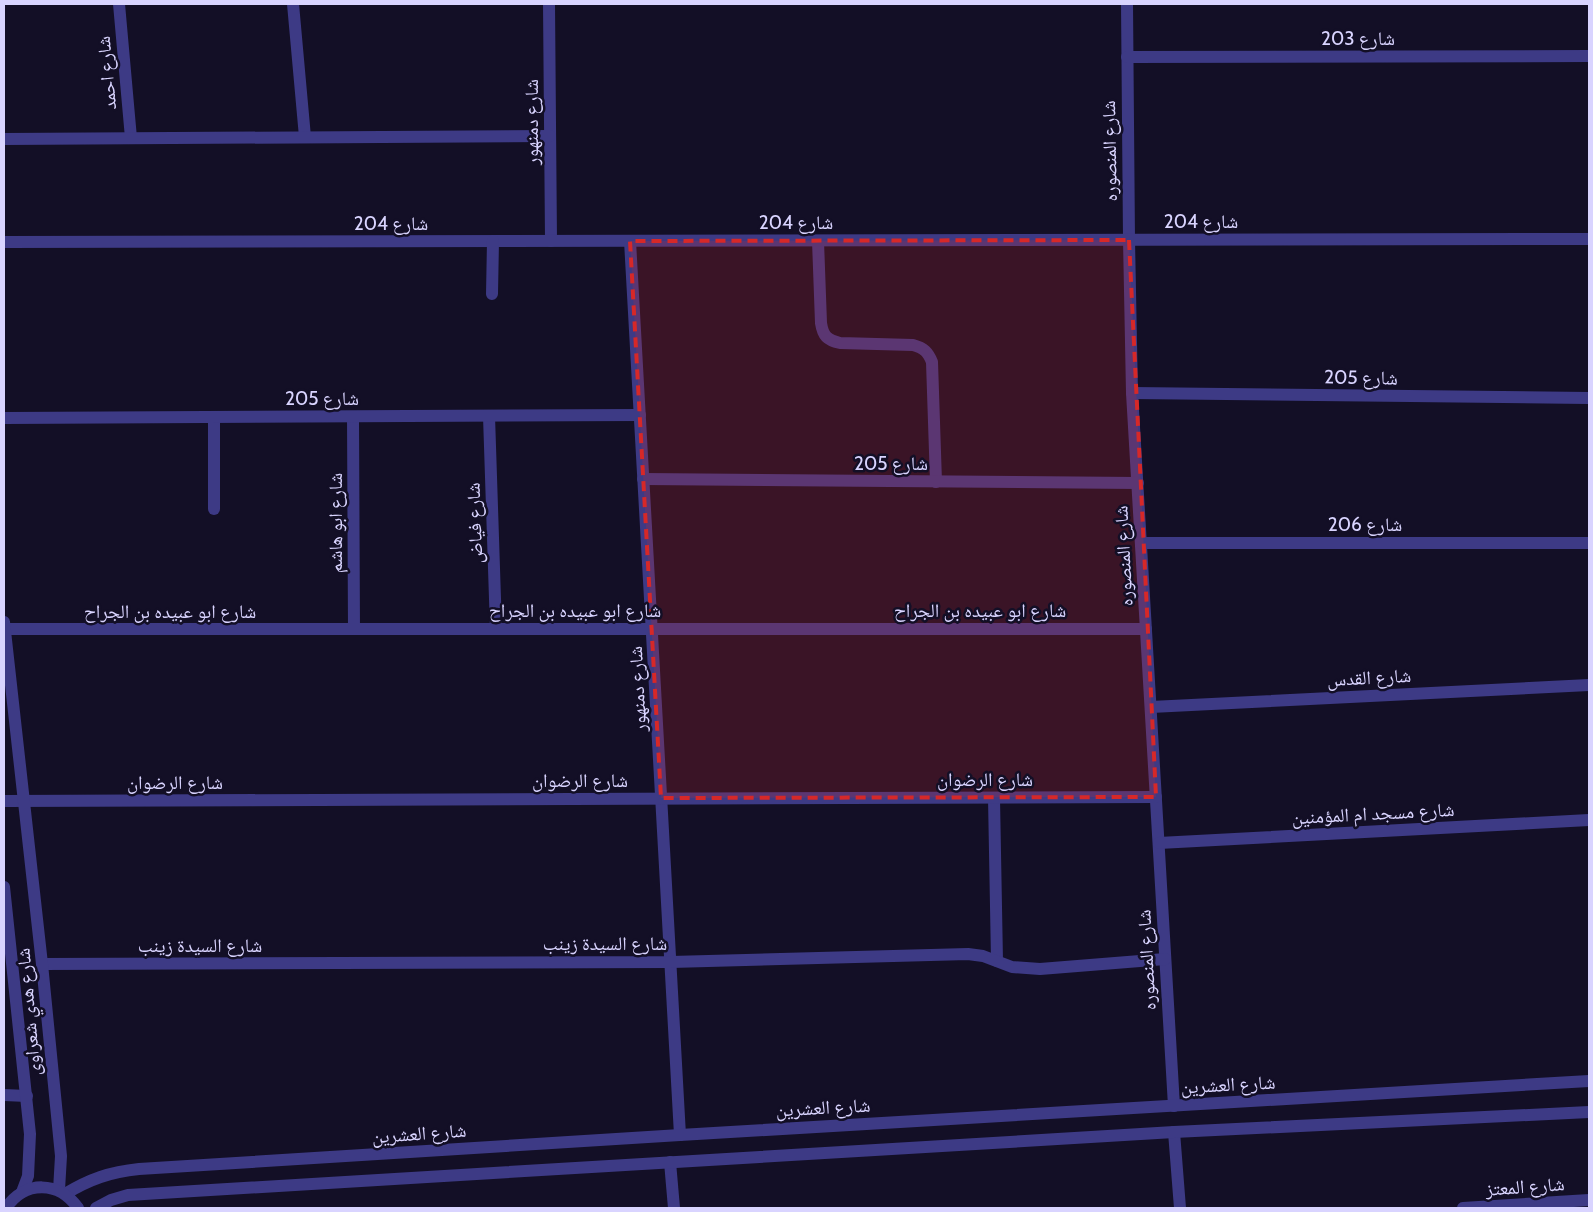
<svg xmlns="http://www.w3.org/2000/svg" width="1593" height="1212" font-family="Cabin,'Noto Naskh Arabic',sans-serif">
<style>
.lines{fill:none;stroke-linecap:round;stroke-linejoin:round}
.minor{stroke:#3d3a85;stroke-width:12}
.tertiary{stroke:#3d3a85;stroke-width:12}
.marked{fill:#d62828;fill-opacity:0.2;stroke:#d62828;stroke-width:4;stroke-dasharray:10 6;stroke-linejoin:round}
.labels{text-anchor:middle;stroke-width:5;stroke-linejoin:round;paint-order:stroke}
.street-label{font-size:19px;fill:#d9d4ff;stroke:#130f26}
</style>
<rect width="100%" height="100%" fill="#130f26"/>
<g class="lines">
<!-- minor -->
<g class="minor">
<polyline points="119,4 131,138"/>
<polyline points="293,4 305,137"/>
<polyline points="549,4 551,241"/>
<polyline points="1127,4 1129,240 1132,393 1174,1106"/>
<polyline points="1127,57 1589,56"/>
<polyline points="4,139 550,136"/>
<polyline points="630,241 680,1135"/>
<path d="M 818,241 L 821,323 C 823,336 827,340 840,343 L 913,345 C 924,348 928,352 932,362 L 936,482"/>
<polyline points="4,242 1589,239"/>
<polyline points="492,294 493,241"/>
<polyline points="1132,393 1589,398"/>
<polyline points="489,416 496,629"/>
<polyline points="214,417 214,509"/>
<polyline points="353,417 354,629"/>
<polyline points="4,418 640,415"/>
<polyline points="643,479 1138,483"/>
<polyline points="1141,543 1589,543"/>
<polyline points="5,629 1146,629"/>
<polyline points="1151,707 1589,685"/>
<polyline points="994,798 997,961"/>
<polyline points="4,801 1156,797"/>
<polyline points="1159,843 1589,820"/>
<polyline points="42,964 671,962 968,954 983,956 1012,967 1040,969 1165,959"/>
<polyline points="4,1095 27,1096"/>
<polyline points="1174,1132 1180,1208"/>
<polyline points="670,1162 674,1208"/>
<polyline points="1463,1208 1589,1200"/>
</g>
<!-- tertiary -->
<g class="tertiary">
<polyline points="4,622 42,964 61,1156 59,1190"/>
<polyline points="4,887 30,1134 28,1176 22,1192"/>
<path d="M 65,1194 C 90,1179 110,1172 139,1169 L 680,1135 L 1589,1081"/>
<path d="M 6,1208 C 25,1180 59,1181 78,1208"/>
<polyline points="96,1208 111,1200 128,1195 1174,1132 1589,1112"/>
</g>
</g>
<!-- marked area -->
<path class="marked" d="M 1129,240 L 1156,797 L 661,798 L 630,241 Z"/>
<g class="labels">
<!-- street labels -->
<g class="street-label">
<text x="1358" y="45">شارع 203</text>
<text transform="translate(106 73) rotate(-95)" y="7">شارع احمد</text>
<text transform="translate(531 122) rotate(-90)" y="7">شارع دمنهور</text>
<text transform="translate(1109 151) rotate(-91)" y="7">شارع المنصوره</text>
<text x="1201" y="228">شارع 204</text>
<text x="796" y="229">شارع 204</text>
<text x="391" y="230">شارع 204</text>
<text transform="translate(1361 377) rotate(1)" y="7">شارع 205</text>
<text x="322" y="405">شارع 205</text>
<text x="891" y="470">شارع 205</text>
<text transform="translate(335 523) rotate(-90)" y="7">شارع ابو هاشم</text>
<text transform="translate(474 523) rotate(-92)" y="7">شارع فياض</text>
<text x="1365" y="531">شارع 206</text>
<text transform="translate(1123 556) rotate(-93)" y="7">شارع المنصوره</text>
<text x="575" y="617">شارع ابو عبيده بن الجراح</text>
<text x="980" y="617">شارع ابو عبيده بن الجراح</text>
<text x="170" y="618">شارع ابو عبيده بن الجراح</text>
<text transform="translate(1369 677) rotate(-3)" y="7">شارع القدس</text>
<text transform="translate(637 689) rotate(-93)" y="7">شارع دمنهور</text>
<text x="985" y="786">شارع الرضوان</text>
<text x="580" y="787">شارع الرضوان</text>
<text x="175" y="789">شارع الرضوان</text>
<text transform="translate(1373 813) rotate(-3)" y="7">شارع مسجد ام المؤمنين</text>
<text x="605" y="950">شارع السيدة زينب</text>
<text x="200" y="952">شارع السيدة زينب</text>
<text transform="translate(1146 960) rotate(-93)" y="7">شارع المنصوره</text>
<text transform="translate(28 1012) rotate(-95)" y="7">شارع هدي شعراوى</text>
<text transform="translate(1228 1084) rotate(-3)" y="7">شارع العشرين</text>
<text transform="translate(823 1107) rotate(-3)" y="7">شارع العشرين</text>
<text transform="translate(419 1133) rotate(-4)" y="7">شارع العشرين</text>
<text transform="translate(1525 1186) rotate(-4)" y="7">شارع المعتز</text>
</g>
</g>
<!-- border -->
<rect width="1593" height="1212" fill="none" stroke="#d9d4ff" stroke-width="10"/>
</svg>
